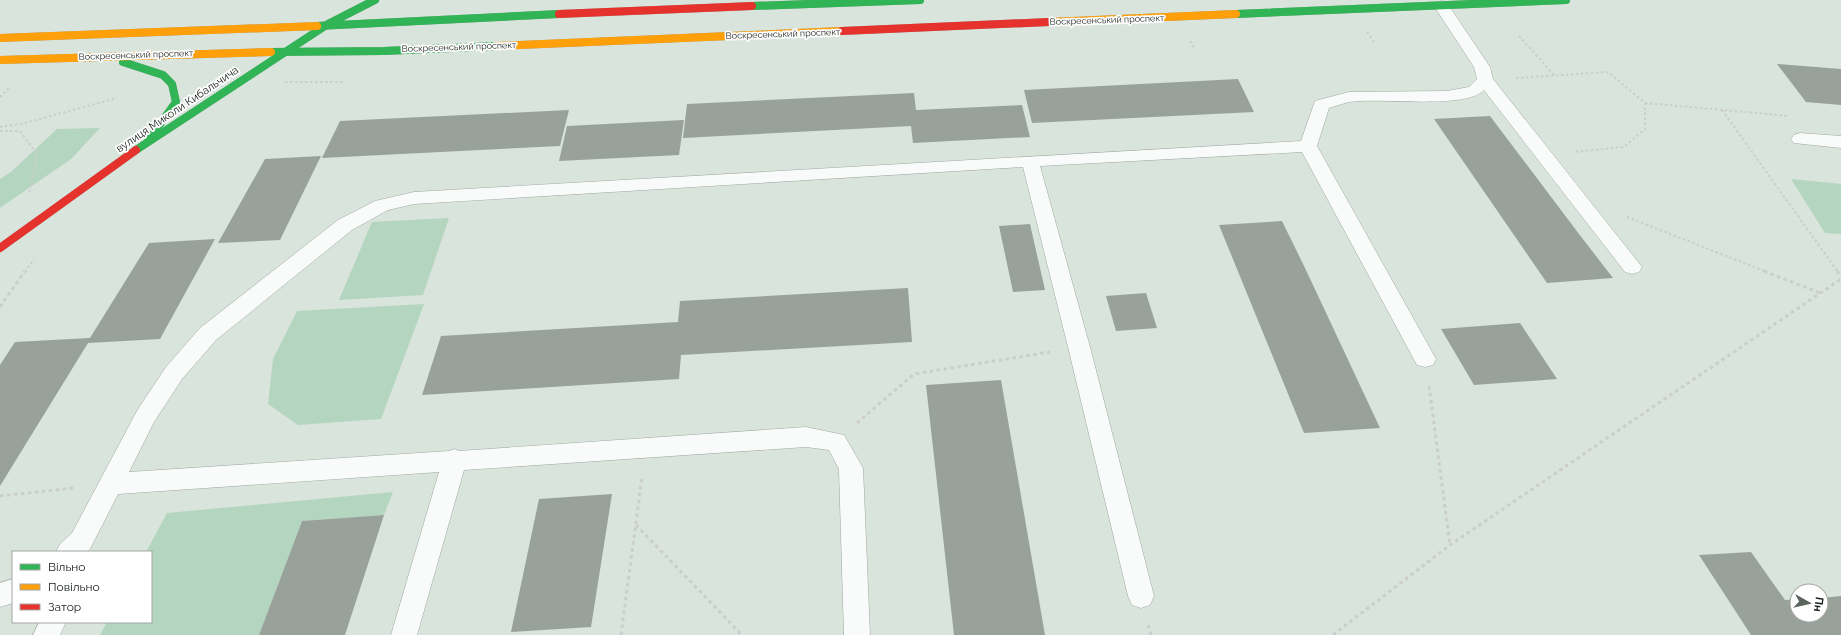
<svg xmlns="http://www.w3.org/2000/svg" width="1841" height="635" font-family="Raleway,sans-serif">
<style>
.green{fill:#b4d5bf}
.building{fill:#99a19b}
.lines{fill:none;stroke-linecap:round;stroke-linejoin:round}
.lane-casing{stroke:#9fa8a1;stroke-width:1}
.fast-casing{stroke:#9fa8a1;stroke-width:8}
.slow-casing{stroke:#9fa8a1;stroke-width:8}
.jam-casing{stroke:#9fa8a1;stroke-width:8}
.path-far1{stroke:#cbcecc;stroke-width:2;stroke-dasharray:2.5 2.5;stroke-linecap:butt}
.path{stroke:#cbcecc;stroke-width:3;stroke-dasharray:3.5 3.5;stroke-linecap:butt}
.lane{fill:#f9fbfa;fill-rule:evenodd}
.fast{stroke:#30b455;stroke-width:8}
.slow{stroke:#ff9f0a;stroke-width:8}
.jam{stroke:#e5322d;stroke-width:8}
.labels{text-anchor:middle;stroke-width:3.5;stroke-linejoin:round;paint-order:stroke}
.far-street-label{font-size:9px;fill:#181f1a;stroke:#fff}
.street-label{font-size:11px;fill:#181f1a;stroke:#fff}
</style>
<rect width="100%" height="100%" fill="#d9e4dc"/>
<!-- green -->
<g class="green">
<polygon points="100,128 71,159 0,208 0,179 11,172 57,129"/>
<polygon points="1791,179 1841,184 1841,234 1825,233"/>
<polygon points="449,218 423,295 339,300 372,222"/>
<polygon points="424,304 381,419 298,425 268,404 273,359 297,311"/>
<polygon points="393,492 384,515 302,521 259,635 100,635 107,622 151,622 151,552 146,552 167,513"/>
</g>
<!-- building -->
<g class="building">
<polygon points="1777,64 1841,69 1841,105 1806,102"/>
<polygon points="1238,79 1254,112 1032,123 1024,90"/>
<polygon points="914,93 916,110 1022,105 1030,137 913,143 911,126 683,138 687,104"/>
<polygon points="569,110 560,146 322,158 340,121"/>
<polygon points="1490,116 1579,234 1613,278 1547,283 1434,119"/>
<polygon points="684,120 679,155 559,161 567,126"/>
<polygon points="321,156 280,240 218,243 265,159"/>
<polygon points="1282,221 1305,268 1380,428 1304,433 1219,225"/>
<polygon points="1030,224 1045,290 1013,292 999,226"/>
<polygon points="215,239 160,339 88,343 0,486 0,365 15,342 90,338 149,243"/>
<polygon points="908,288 912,342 681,355 679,379 422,395 441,336 678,322 680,301"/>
<polygon points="1146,293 1157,328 1116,331 1106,296"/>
<polygon points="1520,323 1557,379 1474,385 1441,329"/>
<polygon points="1001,380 1045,635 954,635 926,385"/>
<polygon points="612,494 591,627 511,632 539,499"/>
<polygon points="384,515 345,635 259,635 302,521"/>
<polygon points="1751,552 1785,600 1797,599 1797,615 1821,615 1821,598 1841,596 1841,635 1751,635 1699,555"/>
</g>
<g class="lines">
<defs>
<g id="lane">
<path d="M 1442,1 L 1447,3 L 1490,67 L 1493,79 L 1642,267 L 1639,272 L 1632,274 L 1625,272 L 1484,90 C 1465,110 1379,97 1349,102 C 1342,104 1335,106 1329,108 L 1317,146 L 1436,359 L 1433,365 L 1425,367 L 1417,365 L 1302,152 L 1040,166 L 1090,347 L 1154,596 L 1150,605 L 1141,608 L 1132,605 L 1128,596 L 1068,347 L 1023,167 L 414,204 L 388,210 L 352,230 L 216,340 L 182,379 L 154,422 L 129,472 L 449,451 L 455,449 L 459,451 L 806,427 L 844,435 L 863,468 L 870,635 L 844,635 L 839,469 L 829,450 L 806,447 L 464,470 L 417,635 L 391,635 L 439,472 L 118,494 L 90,549 L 87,552 L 56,552 L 60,544 L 72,533 L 138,409 L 166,367 L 200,328 L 338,220 L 375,201 L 414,192 L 1301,141 L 1315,101 L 1349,92 L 1447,91 L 1469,87 L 1477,79 L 1474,67 L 1434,6 L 1437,3 Z"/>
<polygon points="1800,133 1841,136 1841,148 1794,143 1791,139 1794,135"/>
<polygon points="13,579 13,603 0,607 0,583"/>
<polygon points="39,622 66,622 60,635 33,635"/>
</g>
<g id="fast">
<polyline points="752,6 920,0"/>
<polyline points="1236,14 1566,0"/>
<polyline points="317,26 559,14"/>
<polyline points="271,52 384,51 497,46"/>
<polyline points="123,62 163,75 172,84 176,102 148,141"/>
<polyline points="136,150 328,24 375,0"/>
</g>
<g id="slow">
<polyline points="1049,22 1236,14"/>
<polyline points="0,38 317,26"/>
<polyline points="497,46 842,31"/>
<polyline points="0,60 271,52"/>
</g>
<g id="jam">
<polyline points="559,14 752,6"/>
<polyline points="842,31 1049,22"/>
<polyline points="0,248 136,150"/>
</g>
</defs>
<!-- lane casing -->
<use href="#lane" class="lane-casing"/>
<!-- fast casing -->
<use href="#fast" class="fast-casing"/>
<!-- slow casing -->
<use href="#slow" class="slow-casing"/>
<!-- jam casing -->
<use href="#jam" class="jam-casing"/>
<!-- path-far1 -->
<g class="path-far1">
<polyline points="1367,32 1374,42"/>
<polyline points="1519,36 1554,75"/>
<polyline points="1190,41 1195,49"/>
<polyline points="1516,78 1608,72 1645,103 1645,129 1624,147 1574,152"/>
<polyline points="285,82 344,82"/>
<polyline points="0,97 9,88"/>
<polyline points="1645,103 1789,116"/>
<polyline points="1722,110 1838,272"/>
<polyline points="0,127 25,123 117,98"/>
<polyline points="0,131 20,131 37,154 29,194"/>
<polyline points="1627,217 1767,272"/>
<polyline points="25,272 34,259"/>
</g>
<!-- path -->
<g class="path">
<polyline points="1764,271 1820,293"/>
<polyline points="1837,271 1841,277"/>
<polyline points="0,307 25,271"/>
<polyline points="1429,386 1450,545"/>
<polyline points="857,423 914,374 1050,352"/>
<polyline points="0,496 74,488"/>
<polyline points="636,525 742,635"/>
<polyline points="1148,625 1151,635"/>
<polyline points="621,635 642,477"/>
<polyline points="1333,635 1450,545 1841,279"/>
</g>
<!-- lane -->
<use href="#lane" class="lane"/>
<!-- fast -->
<use href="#fast" class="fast"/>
<!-- slow -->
<use href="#slow" class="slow"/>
<!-- jam -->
<use href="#jam" class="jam"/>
</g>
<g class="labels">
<!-- far-street labels -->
<g class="far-street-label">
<text transform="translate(1107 20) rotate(-2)" y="3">Воскресенський проспект</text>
<text transform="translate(783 34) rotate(-2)" y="3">Воскресенський проспект</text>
<text transform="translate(459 47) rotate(-2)" y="3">Воскресенський проспект</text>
<text transform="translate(136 55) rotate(-2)" y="3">Воскресенський проспект</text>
</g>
<!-- street labels -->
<g class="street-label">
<text transform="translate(177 109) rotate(-34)" y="4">вулиця Миколи Кибальчича</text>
</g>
</g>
<!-- legend -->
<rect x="12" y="551" width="140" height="72" fill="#ffffff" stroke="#a3a5a3"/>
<rect x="20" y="564" width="20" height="6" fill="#30b455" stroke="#a3a5a3"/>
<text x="48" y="571" font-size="12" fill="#181f1a">Вільно</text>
<rect x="20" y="584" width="20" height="6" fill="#ff9f0a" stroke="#a3a5a3"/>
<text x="48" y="591" font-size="12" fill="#181f1a">Повільно</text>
<rect x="20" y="604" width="20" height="6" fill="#e5322d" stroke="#a3a5a3"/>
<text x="48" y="611" font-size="12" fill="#181f1a">Затор</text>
<!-- north arrow -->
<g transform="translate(1809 603) rotate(98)"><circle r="19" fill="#ffffff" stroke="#a3a5a3"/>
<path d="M0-3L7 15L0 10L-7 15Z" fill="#5c645e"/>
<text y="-6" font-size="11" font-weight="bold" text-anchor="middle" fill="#181f1a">Пн</text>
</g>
</svg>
